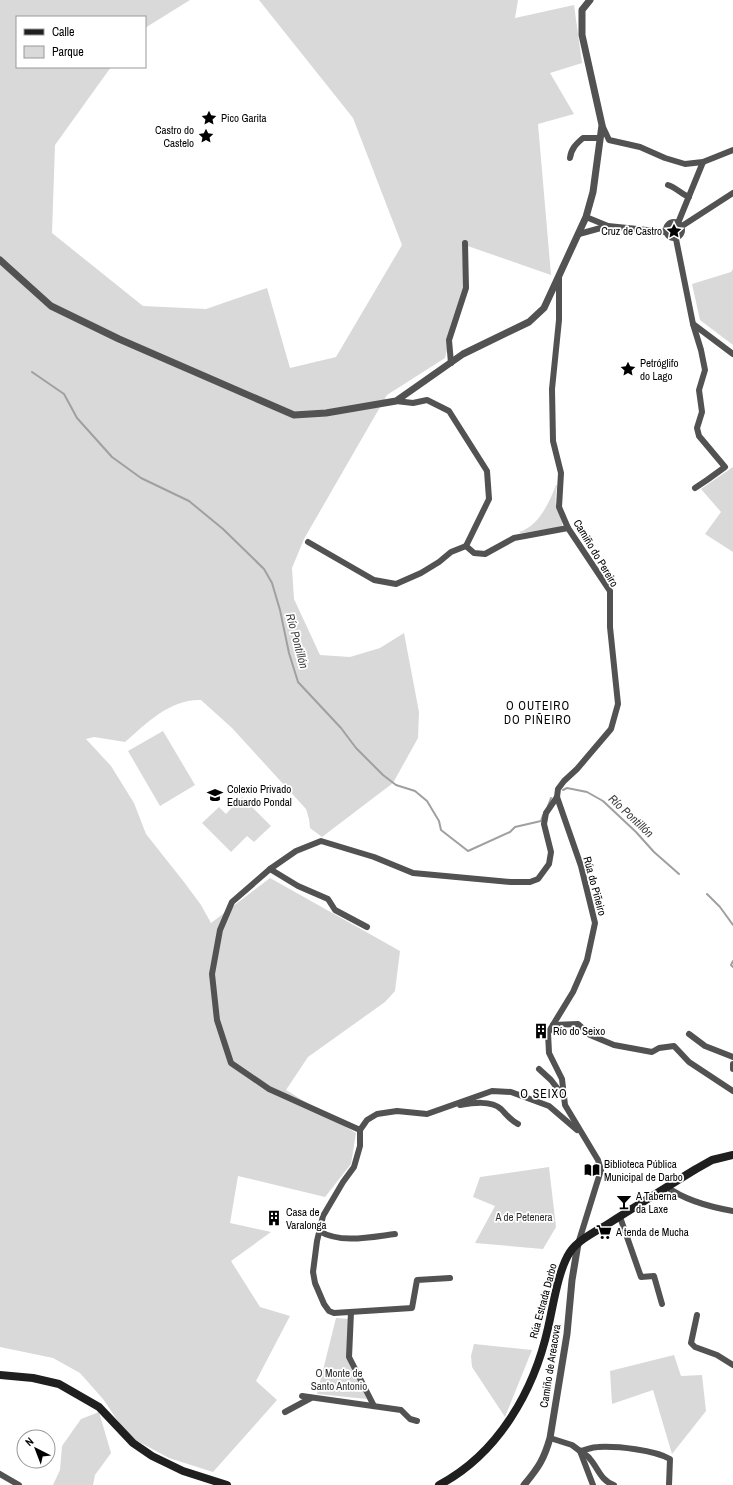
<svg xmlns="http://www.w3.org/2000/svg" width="733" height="1485" font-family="'Archivo Narrow',sans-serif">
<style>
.green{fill:#d9d9d9}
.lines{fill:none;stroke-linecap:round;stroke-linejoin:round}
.stream{stroke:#a0a0a0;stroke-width:2}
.minor{stroke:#525252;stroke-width:6}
.tertiary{stroke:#525252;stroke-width:7}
.secondary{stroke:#1f1f1f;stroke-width:8}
.labels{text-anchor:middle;stroke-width:3.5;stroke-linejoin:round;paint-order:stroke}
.poi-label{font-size:11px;fill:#000;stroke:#fff;text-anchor:start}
.street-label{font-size:11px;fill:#000;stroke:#fff}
.park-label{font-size:11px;fill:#303030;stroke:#fff}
.water-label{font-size:12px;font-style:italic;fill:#414141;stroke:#fff}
.neighbourhood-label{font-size:12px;letter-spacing:1px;fill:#000;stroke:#fff}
</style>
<rect width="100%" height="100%" fill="#fff"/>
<!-- green -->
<g class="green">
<path d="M 0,0 L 190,0 L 145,28 L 145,17 L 17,17 L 17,67 L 111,67 L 55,145 L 52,233 L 143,306 L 206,309 L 267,288 L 290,368 L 336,357 L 402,245 L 353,118 L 259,0 L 518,0 L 515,18 L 574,5 L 582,63 L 550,73 L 574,114 L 538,124 L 551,275 L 462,244 L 464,286 L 445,358 L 387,395 L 304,539 L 292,568 L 294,599 L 320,655 L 350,657 L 380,648 L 404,633 L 419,712 L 418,738 L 393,783 L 322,837 L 310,828 L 309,819 L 306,809 L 232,728 L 201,700 C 170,699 147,723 125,742 L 94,737 L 86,739 L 111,766 L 134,803 L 146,834 L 184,882 L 201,905 L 211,923 L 270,878 L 400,951 L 395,991 L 385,1002 L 308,1057 L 286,1090 L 356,1133 L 351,1164 L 325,1197 L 238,1176 L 230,1223 L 271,1232 L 231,1261 L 260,1307 L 290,1316 L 256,1381 L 277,1400 L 213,1472 L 169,1458 L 128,1436 L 103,1399 L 80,1373 L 53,1358 L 0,1347 Z"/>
<polygon points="733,269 733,345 700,320 692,284 731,272"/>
<polygon points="733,467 733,552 705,534 721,512 701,489"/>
<path d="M 556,485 L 557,485 C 556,492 555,498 556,505 C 557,513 564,520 562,527 L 521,533 L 519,532 C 539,526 549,503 556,485 Z"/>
<polygon points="163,731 195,785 160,806 128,751"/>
<polygon points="242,797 271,826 254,842 247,836 231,852 202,823 219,807 226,814"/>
<polygon points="549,1167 556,1227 543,1249 475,1243 495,1206 473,1197 480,1177"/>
<polygon points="336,1318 350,1319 347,1357 367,1399 317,1394"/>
<polygon points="474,1344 532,1350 505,1417 472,1367 471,1356"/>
<polygon points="674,1355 681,1376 702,1375 706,1411 672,1454 653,1390 612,1404 610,1371"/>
<polygon points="99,1412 111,1453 95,1475 93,1485 53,1485 60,1470 62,1446 81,1419"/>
</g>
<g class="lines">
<!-- stream -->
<g class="stream">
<polyline points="32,372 64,394 77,418 112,457 141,478 189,501 223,529 264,569 272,583 280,610 289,653 298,682 341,728 356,748 383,775 396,785 415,791 427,801 439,821 441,830 468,851 510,832 515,827 541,821 543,815"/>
<polyline points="563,790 567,788 587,792 603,801 636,832 654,852 679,874"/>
<polyline points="548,806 551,798"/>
<polyline points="707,894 720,907 733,925"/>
<polyline points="733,961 731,965 733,967"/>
</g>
<!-- minor -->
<g class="minor">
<polyline points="602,125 609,140 640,147 665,158 685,164 703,162 733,150"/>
<path d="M 570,158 C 571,149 576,144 583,138 L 600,138"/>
<path d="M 668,185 C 677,188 681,194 689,197"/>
<polyline points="586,217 608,226 666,232"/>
<circle cx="674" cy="230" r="8"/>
<polyline points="678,223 703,162"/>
<polyline points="682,226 733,193"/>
<polyline points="579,234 608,226"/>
<polyline points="676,239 693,324 733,354"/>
<polyline points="559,277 559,320 552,389 553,441 561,473 559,507 568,528 610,591 610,627 618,704 611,729 577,769 564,781 558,789 557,797 581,866 595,923 587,960 573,992 548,1033 549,1053 562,1079 565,1105 598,1160 601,1170 578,1244"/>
<polyline points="693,324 701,350 705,370 699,390 702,412 697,428 699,436 725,467 707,480 695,488"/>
<polyline points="451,363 449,340 466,288 465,243"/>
<polyline points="396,401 413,403 427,400 449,411 487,471 489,499 466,546 474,553 485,554 514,538 568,528"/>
<polyline points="308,542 374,580 396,584 421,573 439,562 451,552 466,546"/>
<polyline points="270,869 298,886 328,899 335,910 367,927"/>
<polyline points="553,1025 578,1024 590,1035 614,1045 652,1052 659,1048 674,1046 689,1062 733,1091"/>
<polyline points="689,1034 705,1046 733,1057"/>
<polyline points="733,1064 733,1069"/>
<polyline points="539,1069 551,1080 564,1097"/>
<path d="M 460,1105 C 472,1103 491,1100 501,1109 C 507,1115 510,1120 518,1124"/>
<polyline points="360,1130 269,1089 231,1063 217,1020 212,974 220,930 232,902 270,869 296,851 321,841 374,857 413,873 511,882 530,882 538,879 549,864 551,852 544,824 546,813 557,797"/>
<polyline points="360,1130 360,1146 354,1167 343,1182 323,1216 317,1241 313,1272 315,1283 324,1304 329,1311 334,1313 412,1308 417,1280 450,1278"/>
<polyline points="360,1130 367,1120 377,1114 397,1111 427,1114 492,1091 511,1092 549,1106 577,1130"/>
<path d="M 667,1187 C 686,1201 710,1207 733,1211"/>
<polyline points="620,1217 641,1277 654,1276 662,1304"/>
<path d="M 319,1231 C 341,1244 371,1237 395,1234"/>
<polyline points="351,1312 349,1357 374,1406"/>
<polyline points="697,1315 691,1343 695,1347 717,1355 733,1365"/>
<polyline points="302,1396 401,1410 410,1419 417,1421"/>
<polyline points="285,1412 311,1398"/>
<polyline points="550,1438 572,1445 580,1451 593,1485"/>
<path d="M 580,1451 C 586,1450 592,1447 598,1447 C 618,1446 654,1450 670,1459 L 669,1485"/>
<path d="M 580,1451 C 583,1453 588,1456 590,1459 C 598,1468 601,1481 614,1485"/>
<polyline points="0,1474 19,1485"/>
</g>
<!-- tertiary -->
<g class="tertiary">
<polyline points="0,260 51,306 119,339 294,415 326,413 396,401 463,354 529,322 544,308 586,217 593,192 602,125 582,35 582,10 590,0"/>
<path d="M 524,1485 C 539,1467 544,1459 550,1438 L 567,1334 L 572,1280 L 578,1244"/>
</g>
<!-- secondary -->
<g class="secondary">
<polyline points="0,1375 33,1378 59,1384 99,1407 133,1443 152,1456 183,1471 227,1485"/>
<path d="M 439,1485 C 498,1454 534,1391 548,1328 C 553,1307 558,1270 570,1252 C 579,1239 597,1231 611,1222 C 640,1204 668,1186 696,1169 L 712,1160 L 733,1155"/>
</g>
</g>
<!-- icons -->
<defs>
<symbol id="sight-bare" viewBox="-9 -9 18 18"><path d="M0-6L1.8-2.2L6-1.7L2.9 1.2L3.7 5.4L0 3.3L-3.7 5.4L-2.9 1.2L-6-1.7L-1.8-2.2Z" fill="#000" stroke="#fff" stroke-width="2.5" paint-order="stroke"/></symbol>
<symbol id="school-bare" viewBox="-9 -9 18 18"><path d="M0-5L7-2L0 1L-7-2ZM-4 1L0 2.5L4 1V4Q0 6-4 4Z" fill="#000" stroke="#fff" stroke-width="2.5" paint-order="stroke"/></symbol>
<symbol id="building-bare" viewBox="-9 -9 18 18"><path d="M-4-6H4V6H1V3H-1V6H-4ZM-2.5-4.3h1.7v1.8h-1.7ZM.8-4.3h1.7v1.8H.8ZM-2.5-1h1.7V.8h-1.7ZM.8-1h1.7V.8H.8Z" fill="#000" stroke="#fff" stroke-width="2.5" paint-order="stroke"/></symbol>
<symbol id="library-bare" viewBox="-9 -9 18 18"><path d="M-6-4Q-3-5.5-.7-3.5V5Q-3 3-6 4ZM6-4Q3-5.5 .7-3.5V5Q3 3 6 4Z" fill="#000" stroke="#fff" stroke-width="2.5" paint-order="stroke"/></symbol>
<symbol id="bar-bare" viewBox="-9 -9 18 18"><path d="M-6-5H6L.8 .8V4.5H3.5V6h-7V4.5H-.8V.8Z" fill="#000" stroke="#fff" stroke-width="2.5" paint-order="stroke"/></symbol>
<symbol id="supermarket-bare" viewBox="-9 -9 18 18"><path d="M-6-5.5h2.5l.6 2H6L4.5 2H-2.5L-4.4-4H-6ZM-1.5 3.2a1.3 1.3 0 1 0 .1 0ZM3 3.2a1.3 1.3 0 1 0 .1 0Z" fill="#000" stroke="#fff" stroke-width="2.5" paint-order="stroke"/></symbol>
</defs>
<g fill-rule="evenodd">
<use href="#sight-bare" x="198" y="107" width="22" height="22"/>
<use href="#sight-bare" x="195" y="125" width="22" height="22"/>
<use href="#sight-bare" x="663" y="220" width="22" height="22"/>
<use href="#sight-bare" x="617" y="358" width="22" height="22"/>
<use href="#school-bare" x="204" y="784" width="22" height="22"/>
<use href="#building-bare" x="530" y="1020" width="22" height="22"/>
<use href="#library-bare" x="581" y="1159" width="22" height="22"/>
<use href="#bar-bare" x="613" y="1191" width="22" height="22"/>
<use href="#building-bare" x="263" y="1207" width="22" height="22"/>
<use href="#supermarket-bare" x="593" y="1221" width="22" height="22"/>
</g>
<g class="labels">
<!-- poi labels -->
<g class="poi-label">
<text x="221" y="122">Pico Garita</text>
<text x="194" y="134" text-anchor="end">Castro do<tspan x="194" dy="13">Castelo</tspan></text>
<text x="662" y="235" text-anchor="end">Cruz de Castro</text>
<text x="640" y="367">Petróglifo<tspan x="640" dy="13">do Lago</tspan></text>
<text x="227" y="793">Colexio Privado<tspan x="227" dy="13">Eduardo Pondal</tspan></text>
<text x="553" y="1035">Río do Seixo</text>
<text x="604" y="1168">Biblioteca Pública<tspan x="604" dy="13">Municipal de Darbo</tspan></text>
<text x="636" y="1200">A Taberna<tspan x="636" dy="13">da Laxe</tspan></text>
<text x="286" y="1216">Casa de<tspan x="286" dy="13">Varalonga</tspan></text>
<text x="616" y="1236">A tenda de Mucha</text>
</g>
<!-- street labels -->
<g class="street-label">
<text transform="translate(596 553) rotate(59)" y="4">Camiño do Pereiro</text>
<text transform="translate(595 886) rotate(75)" y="4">Rúa do Piñeiro</text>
<text transform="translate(543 1301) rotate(-75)" y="4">Rúa Estrada Darbo</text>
<text transform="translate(550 1366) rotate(-81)" y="4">Camiño de Areacova</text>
</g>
<!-- park labels -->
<g class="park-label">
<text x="524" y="1221">A de Petenera</text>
<text x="339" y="1377">O Monte de<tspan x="339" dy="13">Santo Antonio</tspan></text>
</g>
<!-- water labels -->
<g class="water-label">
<text transform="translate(297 641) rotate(75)" y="4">Río Pontillón</text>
<text transform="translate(631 816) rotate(43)" y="4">Río Pontillón</text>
</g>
<!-- neighbourhood labels -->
<g class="neighbourhood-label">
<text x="538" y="710">O OUTEIRO<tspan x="538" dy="14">DO PIÑEIRO</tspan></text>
<text x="544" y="1098">O SEIXO</text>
</g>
</g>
<!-- legend -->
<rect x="16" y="16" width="130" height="52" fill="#ffffff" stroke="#999999"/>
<rect x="24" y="29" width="20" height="6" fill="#1f1f1f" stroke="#999999"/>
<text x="52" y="36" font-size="12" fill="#000000">Calle</text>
<rect x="24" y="46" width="20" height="12" fill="#d9d9d9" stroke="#999999"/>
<text x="52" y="56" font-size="12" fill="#000000">Parque</text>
<!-- north arrow -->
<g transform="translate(36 1449) rotate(318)"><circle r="19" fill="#ffffff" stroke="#999999"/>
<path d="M0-3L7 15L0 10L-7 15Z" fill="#000000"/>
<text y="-6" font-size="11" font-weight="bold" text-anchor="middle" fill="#000000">N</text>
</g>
</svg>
